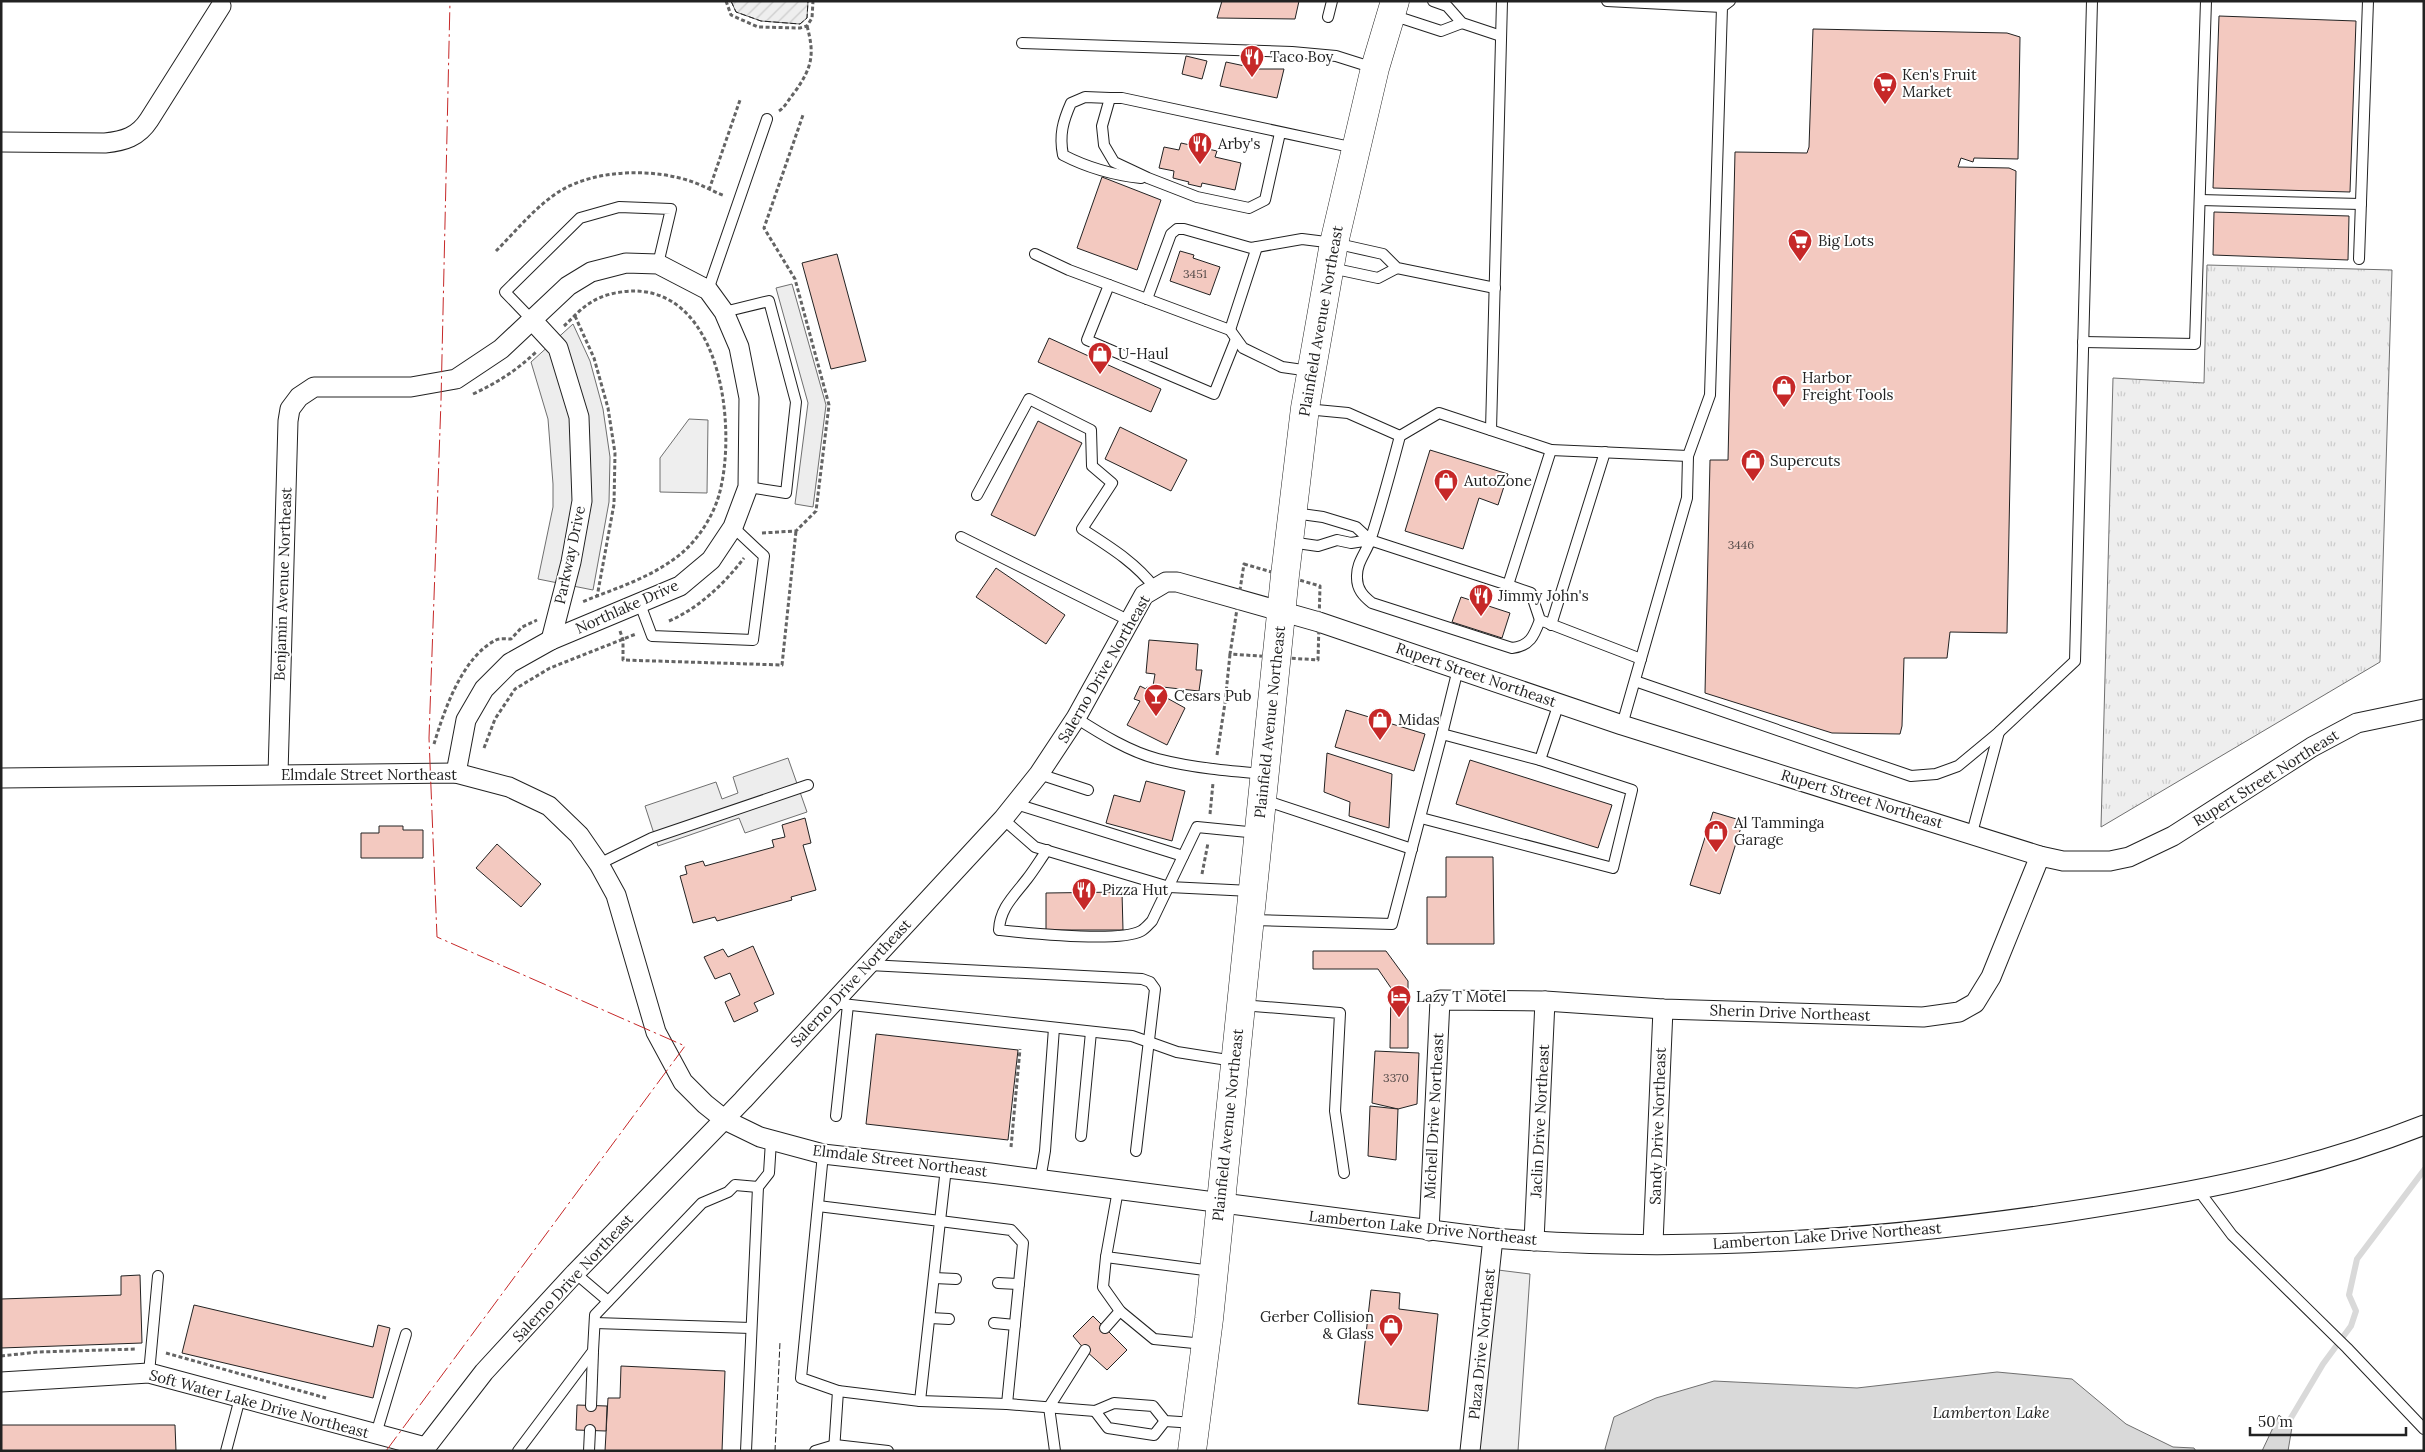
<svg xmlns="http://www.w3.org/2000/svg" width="2425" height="1452" font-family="Lora,serif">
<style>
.grass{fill:url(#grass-tufts);stroke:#6f6f6f}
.park{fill:#eee;stroke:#6f6f6f}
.garden{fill:url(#garden-furrows);stroke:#6f6f6f}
.parking{fill:#ededed;stroke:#6f6f6f}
.water{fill:#d9d9d9;stroke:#6f6f6f}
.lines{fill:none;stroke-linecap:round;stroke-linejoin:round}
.stream{stroke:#d9d9d9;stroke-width:6}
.building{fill:#f3c9c0;stroke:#222}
.lane-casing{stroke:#222;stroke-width:12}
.street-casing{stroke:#222;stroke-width:21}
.primary-casing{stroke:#222;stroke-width:29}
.path{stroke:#646464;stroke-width:3;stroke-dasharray:4 2.5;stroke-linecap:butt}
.lane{stroke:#fff;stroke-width:10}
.street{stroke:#fff;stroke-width:19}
.primary{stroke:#fff;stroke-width:28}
.fence{stroke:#222;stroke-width:1;stroke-dasharray:6 2.5;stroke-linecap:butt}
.power{stroke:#c62828;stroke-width:1;stroke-dasharray:18 4 2.5 4;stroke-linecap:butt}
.labels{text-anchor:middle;stroke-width:4;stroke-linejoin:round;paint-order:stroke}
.number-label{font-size:12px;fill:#564c4a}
.poi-label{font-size:15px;fill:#222;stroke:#fff;text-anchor:start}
.street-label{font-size:15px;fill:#222;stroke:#fff}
.water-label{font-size:16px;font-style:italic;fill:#222;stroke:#fff}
</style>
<defs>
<pattern id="grass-tufts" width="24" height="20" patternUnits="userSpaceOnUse" patternTransform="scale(1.25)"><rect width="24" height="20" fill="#eee"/><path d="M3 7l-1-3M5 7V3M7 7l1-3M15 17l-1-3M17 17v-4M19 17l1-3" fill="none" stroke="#ccc"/></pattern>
<pattern id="garden-furrows" width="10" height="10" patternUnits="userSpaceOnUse" patternTransform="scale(1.25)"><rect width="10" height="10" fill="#eee"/><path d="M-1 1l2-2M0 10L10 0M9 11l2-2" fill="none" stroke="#ccc"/></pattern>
</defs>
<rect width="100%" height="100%" fill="#fff"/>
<!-- grass -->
<polygon class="grass" points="2207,265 2392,270 2380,662 2101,827 2113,378 2204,383"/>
<!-- park -->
<g class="park">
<polygon points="689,419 708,420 707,493 660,492 660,458"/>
<polygon points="1490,1269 1530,1274 1518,1451 1470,1451"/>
</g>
<!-- garden -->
<polygon class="garden" points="731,1 808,1 807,18 800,24 761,21 736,12"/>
<!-- parking -->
<g class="parking">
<polygon points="792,284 826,405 813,507 795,504 808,403 776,288"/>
<polygon points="573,324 590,361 603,409 610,457 609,502 593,590 538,579 553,507 553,484 548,419 531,362"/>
<polygon points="788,758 807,812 745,833 739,818 658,846 645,806 716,782 722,799 738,793 733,777"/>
</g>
<!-- water -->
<g class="water">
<polygon points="1997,1372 2072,1379 2126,1424 2173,1447 2194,1448 2196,1451 1606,1451 1605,1449 1614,1417 1656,1398 1714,1381 1857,1388"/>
<polygon points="2279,1415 2292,1427 2288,1451 2262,1451"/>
</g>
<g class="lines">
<!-- stream -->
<polyline class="stream" points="2285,1428 2323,1364 2351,1326 2356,1311 2349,1295 2357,1259 2424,1170"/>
</g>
<!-- building -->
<g class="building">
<polygon points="1222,1 1299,1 1295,19 1217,18"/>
<polygon points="2219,16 2356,21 2350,192 2213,188"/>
<polygon points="1813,29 2007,33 2020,37 2018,159 1974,158 1973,162 1961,158 1958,167 2009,168 2016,171 2007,633 1950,632 1947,658 1904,658 1902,726 1900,734 1832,733 1705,693 1710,460 1728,460 1735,152 1807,153 1809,147"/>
<polygon points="1186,56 1207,61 1202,79 1182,74"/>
<polygon points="1226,62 1259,69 1284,69 1277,98 1220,86"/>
<polygon points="1181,143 1217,151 1215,157 1241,163 1235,190 1202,183 1201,187 1188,184 1189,182 1173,178 1174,171 1159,168 1164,147 1179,150"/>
<polygon points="1102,177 1161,200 1137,270 1077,248"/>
<polygon points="2214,212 2349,216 2348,260 2213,255"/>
<polygon points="1180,251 1194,255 1193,258 1220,267 1210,295 1170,281"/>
<polygon points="837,254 866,361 831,369 802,263"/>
<polygon points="1049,338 1161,389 1151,412 1038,362"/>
<polygon points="1038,421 1082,443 1035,536 991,515"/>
<polygon points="1120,427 1187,460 1171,491 1105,459"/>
<polygon points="1430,450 1508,474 1498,505 1479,498 1463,549 1405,531"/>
<polygon points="996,568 1065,615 1046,644 976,597"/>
<polygon points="1461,597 1510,613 1502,638 1452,622"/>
<polygon points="1149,640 1198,644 1196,670 1202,670 1199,691 1153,686 1155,674 1146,673"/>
<polygon points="1140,686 1146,689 1147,687 1185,708 1167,745 1127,725 1140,701 1134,699"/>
<polygon points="1346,710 1425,734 1414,771 1335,747"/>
<polygon points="1327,753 1392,774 1389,828 1349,816 1350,802 1324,792"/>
<polygon points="1470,760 1612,805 1598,848 1456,804"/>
<polygon points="1146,781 1185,791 1172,841 1106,823 1114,795 1140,802"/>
<polygon points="1713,812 1743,821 1720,894 1690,885"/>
<polygon points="805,818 811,843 803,845 816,890 791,897 792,900 717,921 715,917 693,923 680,876 687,874 685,866 703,861 705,866 774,847 772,840 785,837 782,825"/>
<polygon points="379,826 403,826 403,830 423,830 423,858 361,858 361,833 379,833"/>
<polygon points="497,844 541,884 521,907 476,868"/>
<polygon points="1446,857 1493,857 1494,944 1427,944 1427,897 1446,897"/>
<polygon points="1122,892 1123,930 1046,930 1046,893"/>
<polygon points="753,946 774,994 754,1003 758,1011 734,1022 725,1002 740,995 730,973 715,979 704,957 723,949 728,957"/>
<polygon points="1313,951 1386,951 1408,981 1408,1048 1390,1048 1391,988 1378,969 1313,969"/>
<polygon points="876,1034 1018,1050 1008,1140 866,1124"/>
<polygon points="1375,1051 1419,1053 1417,1104 1398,1109 1372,1103"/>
<polygon points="1370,1106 1398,1109 1396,1160 1368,1156"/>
<polygon points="140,1275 142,1343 1,1348 1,1299 121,1295 121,1276"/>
<polygon points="1371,1290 1400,1293 1399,1309 1438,1314 1428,1411 1358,1404"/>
<polygon points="194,1305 373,1347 378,1325 390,1328 373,1398 182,1353"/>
<polygon points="1093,1316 1127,1350 1107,1370 1085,1350 1073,1336"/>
<polygon points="621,1366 725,1371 722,1451 605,1451 608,1398 620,1398"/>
<polygon points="577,1405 607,1406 606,1431 576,1430"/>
<polygon points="1,1425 175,1425 176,1451 1,1451"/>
</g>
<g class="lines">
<defs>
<g id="lane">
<polyline points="1433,1 1447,6 1462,23 1501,36"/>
<polyline points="1607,1 1722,7"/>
<polyline points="1392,15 1441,31 1462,23"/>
<polyline points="1328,17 1332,1"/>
<polyline points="1022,43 1292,52 1336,56 1374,68"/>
<path d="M 1110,98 L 1085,97 L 1071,103 C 1063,121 1059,135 1063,155 C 1088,168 1113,175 1141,178"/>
<polyline points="1280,133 1265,200 1249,208 1197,197 1148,178 1114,162 1104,145 1102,126 1110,98 1122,98 1355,148"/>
<polyline points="2200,200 2361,204"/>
<polyline points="1035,254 1069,270 1230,330 1243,348 1282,367 1310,371"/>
<polyline points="2359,259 2368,1"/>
<polyline points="1331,268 1378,278 1397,268"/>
<polyline points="1109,285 1087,340 1214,394 1236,339"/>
<polyline points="708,290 767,119"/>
<polyline points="1147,299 1171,234 1177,229 1184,229 1251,248 1302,239 1334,243 1383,254 1397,268 1495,288"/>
<polyline points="724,312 769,301 796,402 786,493 748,487"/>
<polyline points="532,320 505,292 580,218 619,207 671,209 658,264"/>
<polyline points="1230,330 1257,247"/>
<polyline points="2083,342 2195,344 2206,1"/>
<polyline points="1306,409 1348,413 1400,436"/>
<polyline points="1491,430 1502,1"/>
<polyline points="1551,450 1688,456"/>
<path d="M 977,495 L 1029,399 L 1091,430 L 1092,466 L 1112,483 L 1082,529 C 1108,546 1135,562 1154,587"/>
<polyline points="1294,513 1323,517 1356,527 1370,540"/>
<polyline points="961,537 1130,621"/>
<path d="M 1290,542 L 1318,546 L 1337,540 L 1351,543 L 1370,540 L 1508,585 L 1551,450 L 1439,413 L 1400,436 C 1391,470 1382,504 1371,538 C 1367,552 1356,562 1357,578 C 1357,589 1363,596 1372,603 L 1512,648 C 1530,646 1534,636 1540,620"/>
<polyline points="1508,585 1531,593 1540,620 1641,659"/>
<polyline points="640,604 652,636 753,640 764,556 733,527"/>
<polyline points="1551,625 1605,452"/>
<polyline points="1635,681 1911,776 1936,774 1958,766 1999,732 2075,661 2092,1"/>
<path d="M 1076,718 C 1101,734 1130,752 1158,759 C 1193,768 1229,771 1264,774"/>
<polyline points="1622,725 1687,498 1688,456 1710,395 1722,7 1730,1"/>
<polyline points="1442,734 1458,669"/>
<polyline points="1039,774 1088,790"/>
<polyline points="1264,800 1412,849"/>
<polyline points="1016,804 1183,856"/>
<polyline points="1421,818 1613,868 1632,790 1540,760"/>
<polyline points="1003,819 1035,847 1169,887 1251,891"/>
<polyline points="1972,833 1999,732"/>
<path d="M 1047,850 C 1040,860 1034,870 1027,879 C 1014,896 1000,908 999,930 C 1027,933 1118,943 1141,931 C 1145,929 1149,924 1152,921 L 1197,827 L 1258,833"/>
<polyline points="599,864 652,838 808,785"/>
<polyline points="1251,920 1392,924 1442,734 1540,760 1559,703"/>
<polyline points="869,965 1142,979 1150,982 1155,989 1136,1151"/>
<polyline points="833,1003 1132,1036 1177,1052 1234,1061"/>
<polyline points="1241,1005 1340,1013 1335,1111 1344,1173"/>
<polyline points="836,1116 848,1005"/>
<polyline points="1081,1136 1091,1032"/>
<polyline points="823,1154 801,1378 838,1391 834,1451"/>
<polyline points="946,1168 940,1221 1011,1230 1023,1243 1007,1404"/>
<polyline points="1040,1180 1045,1151 1054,1028"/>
<polyline points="1118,1190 1106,1257 1212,1271"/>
<polyline points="2199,1191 2232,1235 2347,1348 2424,1429"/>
<polyline points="818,1206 940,1221 920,1401"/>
<polyline points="1106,1257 1103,1287 1120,1311 1154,1339 1204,1344"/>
<polyline points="575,1273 608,1301"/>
<polyline points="934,1278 956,1279"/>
<polyline points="998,1283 1019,1284"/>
<polyline points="930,1318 949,1319"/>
<polyline points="595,1323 751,1328"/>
<polyline points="994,1323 1015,1325"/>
<polyline points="1105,1328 1120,1311"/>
<polyline points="149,1373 158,1276"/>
<polyline points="838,1391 920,1401 1007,1404 1095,1411 1114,1403 1153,1406 1165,1421 1195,1423"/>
<polyline points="591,1406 593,1352"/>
<polyline points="1095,1411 1108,1428 1154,1435 1165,1421"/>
<polyline points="376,1434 406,1334"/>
<polyline points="226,1451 240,1398"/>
<polyline points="518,1451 593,1351 595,1315 702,1203 728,1192 735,1185 758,1187"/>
<polyline points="589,1451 590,1430"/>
<polyline points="746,1451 758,1187 769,1173 771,1141"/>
<polyline points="815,1451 835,1445 888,1451"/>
<polyline points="1055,1451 1049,1407 1085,1350"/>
</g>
<g id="street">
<path d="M 1,142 L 105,143 C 124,141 138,137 149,120 L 221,6"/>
<polyline points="532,320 558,348 579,417 582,501 571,562 551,640"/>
<polyline points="278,774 288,421 290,409 299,397 314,387 411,387 456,379 501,349 568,286 591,272 626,263 658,264 708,290 724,312 739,347 749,398 748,487 733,527 711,560 680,586 551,640 510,663 484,689 466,720 456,773"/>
<path d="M 1,778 L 456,773 L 509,787 L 549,806 L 579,835 L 599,864 L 616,895 L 656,1032 L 683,1082 L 705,1104 L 725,1120 L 760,1137 L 823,1154 L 991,1173 L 1493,1238 C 1683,1254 1877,1240 2065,1212 C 2191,1193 2305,1172 2424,1125"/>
<polyline points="1429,1231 1440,1000 1545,1001 1663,1009 1923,1017 1959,1012 1975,1003 1991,977 2040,856"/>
<polyline points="1534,1241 1545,1001"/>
<polyline points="1653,1243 1663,1009"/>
<polyline points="1,1382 149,1373 425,1447"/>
<polyline points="423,1451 484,1372 575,1273 743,1100 1003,819 1039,774 1076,718 1144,595 1166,582 1177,582 1319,622 1622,725 2040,856 2063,861 2110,861 2129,857 2173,836 2312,747 2357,723 2424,709"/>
<polyline points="1470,1451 1493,1238"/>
</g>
<polyline id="primary" points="1192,1451 1209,1319 1285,575 1305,408 1334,243 1375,68 1395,1"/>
</defs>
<!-- lane casing -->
<use href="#lane" class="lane-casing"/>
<!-- street casing -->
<use href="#street" class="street-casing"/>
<!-- primary casing -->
<use href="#primary" class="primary-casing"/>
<!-- path -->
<g class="path">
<polyline points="726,1 731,15 758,27 800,28 807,26 812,18 813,1"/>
<path d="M 779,111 C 785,107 789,99 794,93 C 812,68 815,55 807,26"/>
<polyline points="709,190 740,100"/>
<path d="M 496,251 C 516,231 536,206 560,191 C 596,169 654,168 693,182 C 704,186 714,192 725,196"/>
<polyline points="575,316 594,358 608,408 615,453 614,504 597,597"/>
<path d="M 564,326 C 572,319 580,309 590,303 C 603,294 621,291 636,291 C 723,294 737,431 719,495 C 713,516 699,538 683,552 C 654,577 616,588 582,602"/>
<path d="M 473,394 C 497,383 517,370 536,352"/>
<polyline points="762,533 796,531 816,511 829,405 795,279 764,228 803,115"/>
<polygon points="1244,564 1320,586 1318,660 1230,654"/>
<path d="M 669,621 C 699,608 724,584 744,558"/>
<polyline points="620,631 623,640 623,660 782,665 796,531"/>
<path d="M 434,744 C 444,711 462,657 496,640 C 500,638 506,639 511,639 L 522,627 L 537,620"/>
<polyline points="484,748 495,719 515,689 550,668 636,634"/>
<polyline points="1217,755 1225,703 1230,654"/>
<polyline points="1210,814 1213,783"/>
<polyline points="1202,874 1208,843"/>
<polyline points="1011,1147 1020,1049"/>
<polyline points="166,1353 326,1398"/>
<polyline points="1,1356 38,1352 137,1349"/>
</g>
<!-- lane -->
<use href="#lane" class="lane"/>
<!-- street -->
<use href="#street" class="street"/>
<!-- primary -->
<use href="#primary" class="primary"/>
<!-- fence -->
<g class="fence">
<polyline points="731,1 736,12 761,21 800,24 807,18 808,1"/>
<polyline points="775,1451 780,1342"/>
</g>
<!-- power -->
<polyline class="power" points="386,1451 685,1046 437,937 429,738 441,401 450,1"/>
</g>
<!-- icons -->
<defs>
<symbol id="restaurant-pin" viewBox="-11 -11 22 30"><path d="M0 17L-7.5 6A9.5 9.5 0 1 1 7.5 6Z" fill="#c62828" stroke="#fff"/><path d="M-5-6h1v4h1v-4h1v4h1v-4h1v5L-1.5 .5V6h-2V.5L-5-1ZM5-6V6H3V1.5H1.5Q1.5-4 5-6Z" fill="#fff"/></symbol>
<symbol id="supermarket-pin" viewBox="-11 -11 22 30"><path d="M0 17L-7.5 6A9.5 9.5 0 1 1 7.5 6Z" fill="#c62828" stroke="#fff"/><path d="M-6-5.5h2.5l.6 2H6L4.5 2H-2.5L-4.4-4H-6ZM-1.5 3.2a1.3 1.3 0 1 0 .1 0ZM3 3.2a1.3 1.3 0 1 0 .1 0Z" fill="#fff"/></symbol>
<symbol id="shop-pin" viewBox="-11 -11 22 30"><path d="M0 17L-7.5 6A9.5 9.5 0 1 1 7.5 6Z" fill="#c62828" stroke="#fff"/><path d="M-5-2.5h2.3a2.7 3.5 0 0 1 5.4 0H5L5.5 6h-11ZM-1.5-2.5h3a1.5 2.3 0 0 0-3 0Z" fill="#fff"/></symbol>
<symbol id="bar-pin" viewBox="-11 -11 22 30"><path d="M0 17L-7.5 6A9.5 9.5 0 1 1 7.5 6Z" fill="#c62828" stroke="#fff"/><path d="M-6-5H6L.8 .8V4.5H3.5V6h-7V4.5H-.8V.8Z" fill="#fff"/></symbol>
<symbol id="hotel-pin" viewBox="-11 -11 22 30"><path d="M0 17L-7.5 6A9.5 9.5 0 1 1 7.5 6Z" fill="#c62828" stroke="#fff"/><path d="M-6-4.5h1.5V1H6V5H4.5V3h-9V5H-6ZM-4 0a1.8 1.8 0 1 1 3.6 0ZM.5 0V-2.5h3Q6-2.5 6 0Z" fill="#fff"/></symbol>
</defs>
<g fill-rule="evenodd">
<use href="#restaurant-pin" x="1238" y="43" width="28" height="38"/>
<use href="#supermarket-pin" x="1871" y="70" width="28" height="38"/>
<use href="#restaurant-pin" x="1186" y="130" width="28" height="38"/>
<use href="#supermarket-pin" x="1786" y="227" width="28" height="38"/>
<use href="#shop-pin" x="1086" y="340" width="28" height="38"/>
<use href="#shop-pin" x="1770" y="373" width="28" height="38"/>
<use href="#shop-pin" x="1739" y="447" width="28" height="38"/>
<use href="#shop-pin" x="1432" y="467" width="28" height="38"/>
<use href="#restaurant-pin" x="1467" y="582" width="28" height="38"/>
<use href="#bar-pin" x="1142" y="682" width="28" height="38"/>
<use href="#shop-pin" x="1366" y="706" width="28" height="38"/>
<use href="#shop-pin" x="1702" y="818" width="28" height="38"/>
<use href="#restaurant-pin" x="1070" y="876" width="28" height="38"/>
<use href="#hotel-pin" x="1385" y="983" width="28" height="38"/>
<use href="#shop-pin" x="1377" y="1312" width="28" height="38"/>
</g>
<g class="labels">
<!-- number labels -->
<g class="number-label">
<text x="1195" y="278">3451</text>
<text x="1741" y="549">3446</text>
<text x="1396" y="1082">3370</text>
</g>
<!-- poi labels -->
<g class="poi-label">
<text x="1270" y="62">Taco Boy</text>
<text x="1902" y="80">Ken's Fruit<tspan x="1902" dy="17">Market</tspan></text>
<text x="1218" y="149">Arby's</text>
<text x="1818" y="246">Big Lots</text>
<text x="1118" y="359">U-Haul</text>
<text x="1802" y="383">Harbor<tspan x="1802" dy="17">Freight Tools</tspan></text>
<text x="1770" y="466">Supercuts</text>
<text x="1464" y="486">AutoZone</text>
<text x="1498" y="601">Jimmy John's</text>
<text x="1174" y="701">Cesars Pub</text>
<text x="1398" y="725">Midas</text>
<text x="1734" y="828">Al Tamminga<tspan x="1734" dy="17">Garage</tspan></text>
<text x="1102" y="895">Pizza Hut</text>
<text x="1416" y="1002">Lazy T Motel</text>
<text x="1374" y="1322" text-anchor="end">Gerber Collision<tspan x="1374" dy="17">&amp; Glass</tspan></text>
</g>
<!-- street labels -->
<g class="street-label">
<text transform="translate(1321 321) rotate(-80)" y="5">Plainfield Avenue Northeast</text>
<text transform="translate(570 555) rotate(-78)" y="5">Parkway Drive</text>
<text transform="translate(283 584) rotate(-88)" y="5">Benjamin Avenue Northeast</text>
<text transform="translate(627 607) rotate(-24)" y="5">Northlake Drive</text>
<text transform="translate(1104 669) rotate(-60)" y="5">Salerno Drive Northeast</text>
<text transform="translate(1476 675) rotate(19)" y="5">Rupert Street Northeast</text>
<text transform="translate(1270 722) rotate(-84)" y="5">Plainfield Avenue Northeast</text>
<text x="369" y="780">Elmdale Street Northeast</text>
<text transform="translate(2266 778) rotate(-32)" y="5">Rupert Street Northeast</text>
<text transform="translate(1862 799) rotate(17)" y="5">Rupert Street Northeast</text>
<text transform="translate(851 983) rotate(-47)" y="5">Salerno Drive Northeast</text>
<text transform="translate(1790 1013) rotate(2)" y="5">Sherin Drive Northeast</text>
<text transform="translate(1434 1116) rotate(-87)" y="5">Michell Drive Northeast</text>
<text transform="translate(1540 1121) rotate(-87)" y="5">Jaclin Drive Northeast</text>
<text transform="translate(1228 1125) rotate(-84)" y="5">Plainfield Avenue Northeast</text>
<text transform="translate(1658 1126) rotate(-88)" y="5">Sandy Drive Northeast</text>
<text transform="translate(900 1161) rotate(7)" y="5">Elmdale Street Northeast</text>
<text transform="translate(1423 1228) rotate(6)" y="5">Lamberton Lake Drive Northeast</text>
<text transform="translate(1827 1236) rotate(-4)" y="5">Lamberton Lake Drive Northeast</text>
<text transform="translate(573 1278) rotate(-47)" y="5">Salerno Drive Northeast</text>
<text transform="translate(1482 1344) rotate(-84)" y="5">Plaza Drive Northeast</text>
<text transform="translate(259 1404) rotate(15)" y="5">Soft Water Lake Drive Northeast</text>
</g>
<!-- water labels -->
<g class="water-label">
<text x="1991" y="1418">Lamberton Lake</text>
</g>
</g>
<!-- border -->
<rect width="2425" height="1452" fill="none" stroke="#222222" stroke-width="5"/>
<!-- scale -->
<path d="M2250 1427v8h156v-8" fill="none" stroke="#222222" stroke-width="2.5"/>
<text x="2258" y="1427" font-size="15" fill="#222222" stroke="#ffffff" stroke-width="4" paint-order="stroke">50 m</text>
</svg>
